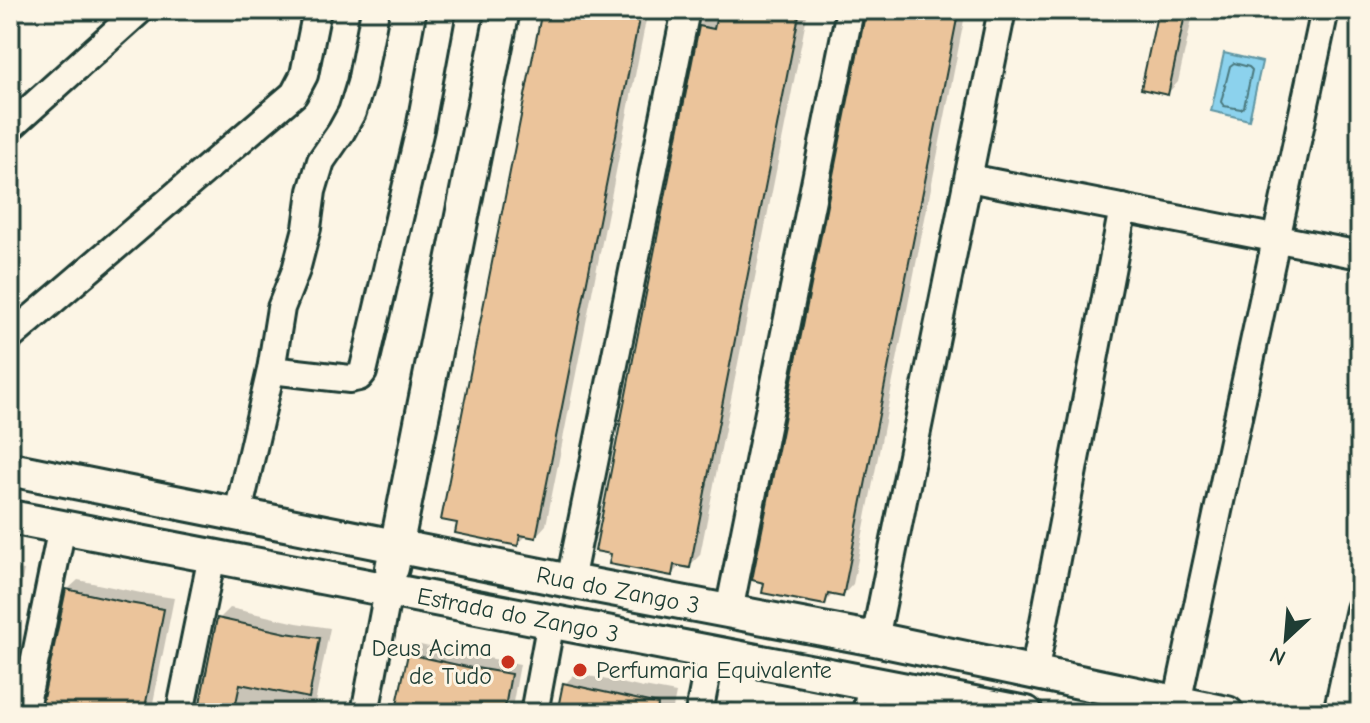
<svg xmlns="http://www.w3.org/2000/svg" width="1370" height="723" font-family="'Comic Neue',sans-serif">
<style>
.water{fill:#8cd2ed;stroke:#6096a3;stroke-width:2}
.shadow{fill:#0003}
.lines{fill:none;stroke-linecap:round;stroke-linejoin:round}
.shore{stroke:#4b797e;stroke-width:2}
.building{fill:#ebc49b;stroke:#1f3d34;stroke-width:2}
.minor-casing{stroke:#1f3d34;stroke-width:32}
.tertiary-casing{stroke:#1f3d34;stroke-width:38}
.minor{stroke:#fcf5e5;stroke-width:26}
.tertiary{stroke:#fcf5e5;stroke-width:32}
.poi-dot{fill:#c8321e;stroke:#fcf5e5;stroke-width:3}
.labels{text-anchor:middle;stroke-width:6;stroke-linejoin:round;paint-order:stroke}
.street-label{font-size:24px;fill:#1f3d34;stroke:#fcf5e5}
.poi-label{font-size:24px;fill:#1f3d34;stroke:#fcf5e5;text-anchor:end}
</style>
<rect width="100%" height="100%" fill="#fcf5e5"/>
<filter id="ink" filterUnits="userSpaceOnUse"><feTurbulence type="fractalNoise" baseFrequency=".0125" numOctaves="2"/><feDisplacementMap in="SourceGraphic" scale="16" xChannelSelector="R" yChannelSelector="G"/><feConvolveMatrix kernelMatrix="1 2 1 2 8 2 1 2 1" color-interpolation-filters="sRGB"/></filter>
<g filter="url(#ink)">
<!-- water -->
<polygon class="water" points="1224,53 1262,62 1249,120 1211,111"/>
<!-- shadow -->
<g class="shadow">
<polygon points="544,10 648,10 546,525 536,536 528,534 518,544"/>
<polygon points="703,10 808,10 700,555 689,566 681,564 672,574 613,552 598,549"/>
<polygon points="868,10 966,10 853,584 843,595 834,593 824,603"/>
<polygon points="1160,10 1194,10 1178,82 1168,93"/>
<polygon points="10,568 24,570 10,640"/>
<polygon points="78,580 141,593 174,598 151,713 42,713 67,590"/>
<polygon points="230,608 297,623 330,628 313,713 200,713 219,619"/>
<polygon points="420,645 487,659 488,658 520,664 511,713 398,713 410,655"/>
<polygon points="576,673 643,688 644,687 676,693 672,713 559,713 565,684"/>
<polygon points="731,702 779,713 720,713"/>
</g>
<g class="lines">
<!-- shore -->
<polygon class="shore" points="1234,63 1249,67 1252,70 1244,107 1241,109 1224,106 1221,102 1230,66"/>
</g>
<!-- building -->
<g class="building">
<polygon points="542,10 619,10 640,14 536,538 520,535 518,546 455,533 457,523 441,520"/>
<polygon points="718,10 800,10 690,568 674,565 672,576 609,564 611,554 595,551 699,26 714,29"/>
<polygon points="866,10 942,10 941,15 957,19 843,597 828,594 825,605 762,593 764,583 752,580"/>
<polygon points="1158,10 1186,10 1168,95 1141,89"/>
<polygon points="66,589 129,603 164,609 144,713 40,713"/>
<polygon points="217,618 286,633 320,638 309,698 240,684 234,713 198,713"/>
<polygon points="408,654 476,669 476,668 511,674 504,713 395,713"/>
<polygon points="563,683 658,704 657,713 557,713"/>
</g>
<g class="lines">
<defs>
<g id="minor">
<polyline points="10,127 140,10"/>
<polyline points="969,178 1360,255"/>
<polyline points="10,337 294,94 304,75 317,10"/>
<polyline points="271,370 350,379 359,377 363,372 420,129 442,10"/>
<polyline points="238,513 271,370 281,308 296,270 307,228 312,191 321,161 341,132 352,112 361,83 375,10"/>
<polyline points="570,581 686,10"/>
<polyline points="729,611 850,10"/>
<polyline points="875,639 1002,10"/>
<polyline points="1034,674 1123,208"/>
<polyline points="1177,703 1325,10"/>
<polyline points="24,713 62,527"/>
<polyline points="180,713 212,556"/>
<polyline points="365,713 388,591"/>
<polyline points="534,713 551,621"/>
<polyline points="699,713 711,651"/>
<polyline points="866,713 872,682"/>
<polyline points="1337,713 1360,609"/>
</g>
<g id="tertiary">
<polyline points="10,469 570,581 875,639 1227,713"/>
<polyline points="10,517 1026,713"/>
<polyline points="392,568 503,10"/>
</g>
</defs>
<!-- minor casing -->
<use href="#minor" class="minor-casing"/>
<!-- tertiary casing -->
<use href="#tertiary" class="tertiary-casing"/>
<!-- minor -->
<use href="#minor" class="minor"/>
<!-- tertiary -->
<use href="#tertiary" class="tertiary"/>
</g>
</g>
<!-- markers -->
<g class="poi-dot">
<circle cx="508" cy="662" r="8"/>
<circle cx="580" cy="670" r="8"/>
</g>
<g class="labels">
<!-- street labels -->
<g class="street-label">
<text transform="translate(618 590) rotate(11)" y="8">Rua do Zango 3</text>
<text transform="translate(518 615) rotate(11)" y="8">Estrada do Zango 3</text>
</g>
<!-- poi labels -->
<g class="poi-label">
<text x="492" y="656">Deus Acima<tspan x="492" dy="28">de Tudo</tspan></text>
<text x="596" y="678" text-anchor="start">Perfumaria Equivalente</text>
</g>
</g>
<!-- margin -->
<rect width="1370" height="723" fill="none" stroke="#fcf5e5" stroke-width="40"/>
<rect x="20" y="20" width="1330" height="683" fill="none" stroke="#1f3d34" stroke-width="3" filter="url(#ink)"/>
<!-- north arrow -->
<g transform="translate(1286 639) rotate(206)" stroke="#fcf5e5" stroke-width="6" paint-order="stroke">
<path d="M0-6L14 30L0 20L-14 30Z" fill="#1f3d34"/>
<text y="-12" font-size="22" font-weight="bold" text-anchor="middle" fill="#1f3d34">N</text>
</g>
</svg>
